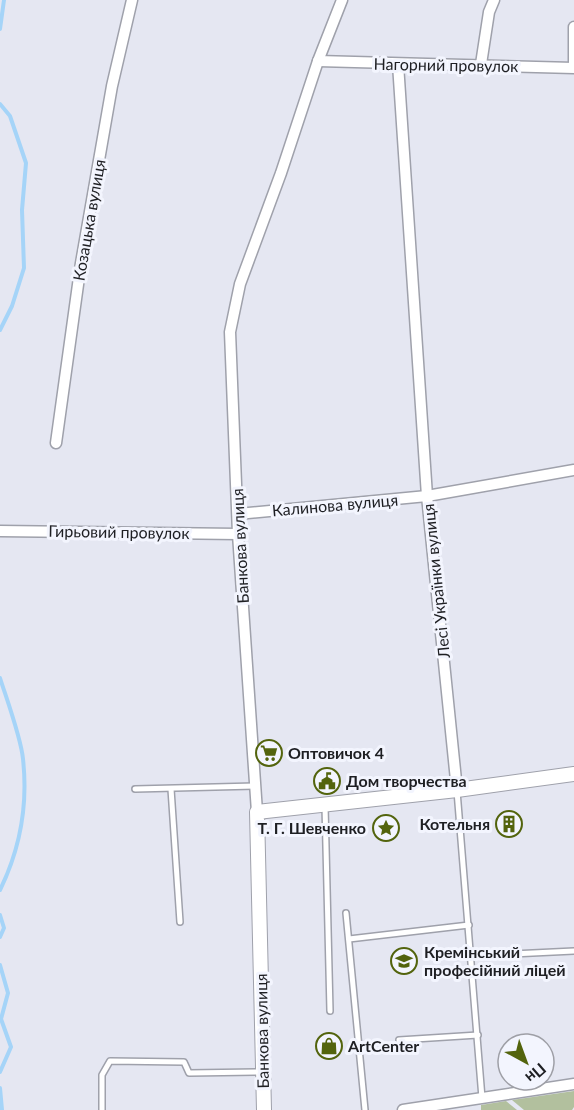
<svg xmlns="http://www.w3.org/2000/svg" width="574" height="1110" font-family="Lato,sans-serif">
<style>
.green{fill:#b2c09e}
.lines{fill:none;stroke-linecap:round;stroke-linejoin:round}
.stream{stroke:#a5d4f8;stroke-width:4}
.service-casing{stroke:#9fa1ab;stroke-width:8}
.minor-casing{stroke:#9fa1ab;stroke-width:13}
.tertiary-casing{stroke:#9fa1ab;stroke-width:16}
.service{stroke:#fff;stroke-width:5}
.minor{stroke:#fff;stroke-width:10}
.tertiary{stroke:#fff;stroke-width:14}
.labels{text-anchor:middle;stroke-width:6;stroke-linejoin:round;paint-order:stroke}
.street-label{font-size:16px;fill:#1e1f23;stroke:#f3f5fe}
.poi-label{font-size:16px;font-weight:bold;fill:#1e1f23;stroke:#f3f5fe;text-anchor:start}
</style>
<rect width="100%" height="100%" fill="#e5e7f2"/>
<!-- green -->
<g class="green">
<polygon points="574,1091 574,1107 572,1110 524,1110 512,1100"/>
<polygon points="506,1101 517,1110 481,1110 481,1105"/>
</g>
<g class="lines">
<!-- stream -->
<g class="stream">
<polyline points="0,29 4,0"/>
<polyline points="0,104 10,116 26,163 22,210 24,268 12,306 0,330"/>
<path d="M 0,678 C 7,700 21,738 23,759 C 28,804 20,849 0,890"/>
<polyline points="0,915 4,928 0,937"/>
<polyline points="0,965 8,993 1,1019 11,1047 0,1072"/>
<polyline points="0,1088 2,1110"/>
</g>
<defs>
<g id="service">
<polyline points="135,789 255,786"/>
<polyline points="171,789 180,922"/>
<polyline points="457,791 482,1098"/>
<polyline points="325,806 330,1011"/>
<polyline points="346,913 365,1110"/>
<polyline points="349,939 469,925"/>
<polyline points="512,954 574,951"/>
<polyline points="399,1040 478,1035"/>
<polyline points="102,1110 102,1075 110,1061 184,1062 189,1073 261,1072"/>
</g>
<g id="minor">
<polyline points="574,27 574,63"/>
<polyline points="318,61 574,68"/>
<polyline points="398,64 427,496 457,790"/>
<polyline points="481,64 489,12 494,0"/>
<polyline points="56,443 81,263 112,86 132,0"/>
<polyline points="238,514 427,496 574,470"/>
<polyline points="0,531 238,534"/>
<polyline points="257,812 238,534 230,332 240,284 281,173 318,61 342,0"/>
<polyline points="403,1110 574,1084"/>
</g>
<polyline id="tertiary" points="264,1110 257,812 457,790 574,774"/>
</defs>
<!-- service casing -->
<use href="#service" class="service-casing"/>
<!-- minor casing -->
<use href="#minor" class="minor-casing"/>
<!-- tertiary casing -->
<use href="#tertiary" class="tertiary-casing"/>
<!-- service -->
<use href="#service" class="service"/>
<!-- minor -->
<use href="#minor" class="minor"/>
<!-- tertiary -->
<use href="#tertiary" class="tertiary"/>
</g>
<!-- icons -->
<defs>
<symbol id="supermarket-ring" viewBox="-11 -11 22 22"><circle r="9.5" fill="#f3f5fe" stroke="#53640d" stroke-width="1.5"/><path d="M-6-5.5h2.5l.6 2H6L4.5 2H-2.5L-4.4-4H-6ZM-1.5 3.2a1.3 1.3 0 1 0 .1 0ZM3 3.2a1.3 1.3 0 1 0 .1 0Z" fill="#53640d"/></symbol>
<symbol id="civic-ring" viewBox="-11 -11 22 22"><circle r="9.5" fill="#f3f5fe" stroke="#53640d" stroke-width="1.5"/><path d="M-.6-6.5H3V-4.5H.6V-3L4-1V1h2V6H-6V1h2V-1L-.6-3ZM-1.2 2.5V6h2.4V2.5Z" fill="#53640d"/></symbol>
<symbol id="building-ring" viewBox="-11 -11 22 22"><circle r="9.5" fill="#f3f5fe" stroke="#53640d" stroke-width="1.5"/><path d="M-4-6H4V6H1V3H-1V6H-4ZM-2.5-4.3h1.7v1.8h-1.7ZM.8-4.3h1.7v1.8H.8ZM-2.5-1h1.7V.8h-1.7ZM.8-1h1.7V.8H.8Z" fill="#53640d"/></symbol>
<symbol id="sight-ring" viewBox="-11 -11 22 22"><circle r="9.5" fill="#f3f5fe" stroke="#53640d" stroke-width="1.5"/><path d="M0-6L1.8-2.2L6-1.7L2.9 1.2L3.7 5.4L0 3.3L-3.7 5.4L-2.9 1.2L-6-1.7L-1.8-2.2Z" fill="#53640d"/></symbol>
<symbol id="university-ring" viewBox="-11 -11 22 22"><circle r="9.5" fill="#f3f5fe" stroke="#53640d" stroke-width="1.5"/><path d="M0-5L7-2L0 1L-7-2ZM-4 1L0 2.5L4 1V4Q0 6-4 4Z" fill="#53640d"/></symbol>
<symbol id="shop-ring" viewBox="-11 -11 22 22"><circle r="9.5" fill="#f3f5fe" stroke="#53640d" stroke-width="1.5"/><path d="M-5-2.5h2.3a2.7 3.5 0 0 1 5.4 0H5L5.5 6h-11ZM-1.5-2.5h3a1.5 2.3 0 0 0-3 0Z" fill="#53640d"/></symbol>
</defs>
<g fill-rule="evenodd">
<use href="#supermarket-ring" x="254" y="738" width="30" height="30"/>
<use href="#civic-ring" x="312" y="766" width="30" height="30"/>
<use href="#building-ring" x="494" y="809" width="30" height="30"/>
<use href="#sight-ring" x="371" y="813" width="30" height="30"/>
<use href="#university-ring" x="389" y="946" width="30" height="30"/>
<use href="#shop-ring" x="314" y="1031" width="30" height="30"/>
</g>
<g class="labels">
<!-- street labels -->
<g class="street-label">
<text transform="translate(446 65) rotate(1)" y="6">Нагорний провулок</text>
<text transform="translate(89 220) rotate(-80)" y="6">Козацька вулиця</text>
<text transform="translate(335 505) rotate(-5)" y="6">Калинова вулиця</text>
<text transform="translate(119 532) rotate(1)" y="6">Гирьовий провулок</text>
<text transform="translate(240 546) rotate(-93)" y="6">Банкова вулиця</text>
<text transform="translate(436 581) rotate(-96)" y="6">Лесі Українки вулиця</text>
<text transform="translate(262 1031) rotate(-91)" y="6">Банкова вулиця</text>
</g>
<!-- poi labels -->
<g class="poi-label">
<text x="288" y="759">Оптовичок 4</text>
<text x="346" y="787">Дом творчества</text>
<text x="490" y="830" text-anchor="end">Котельня</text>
<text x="366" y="834" text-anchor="end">Т. Г. Шевченко</text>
<text x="424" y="958">Кремінський<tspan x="424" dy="18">професійний ліцей</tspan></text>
<text x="348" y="1052">ArtCenter</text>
</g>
</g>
<!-- north arrow -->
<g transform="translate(526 1062) rotate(139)"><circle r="28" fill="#f3f5fe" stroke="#9e9fa6" stroke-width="1.5"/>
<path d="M0-4.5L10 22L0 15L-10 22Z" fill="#53640d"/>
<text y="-9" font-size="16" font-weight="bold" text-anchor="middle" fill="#1e1f23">Пн</text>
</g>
</svg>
